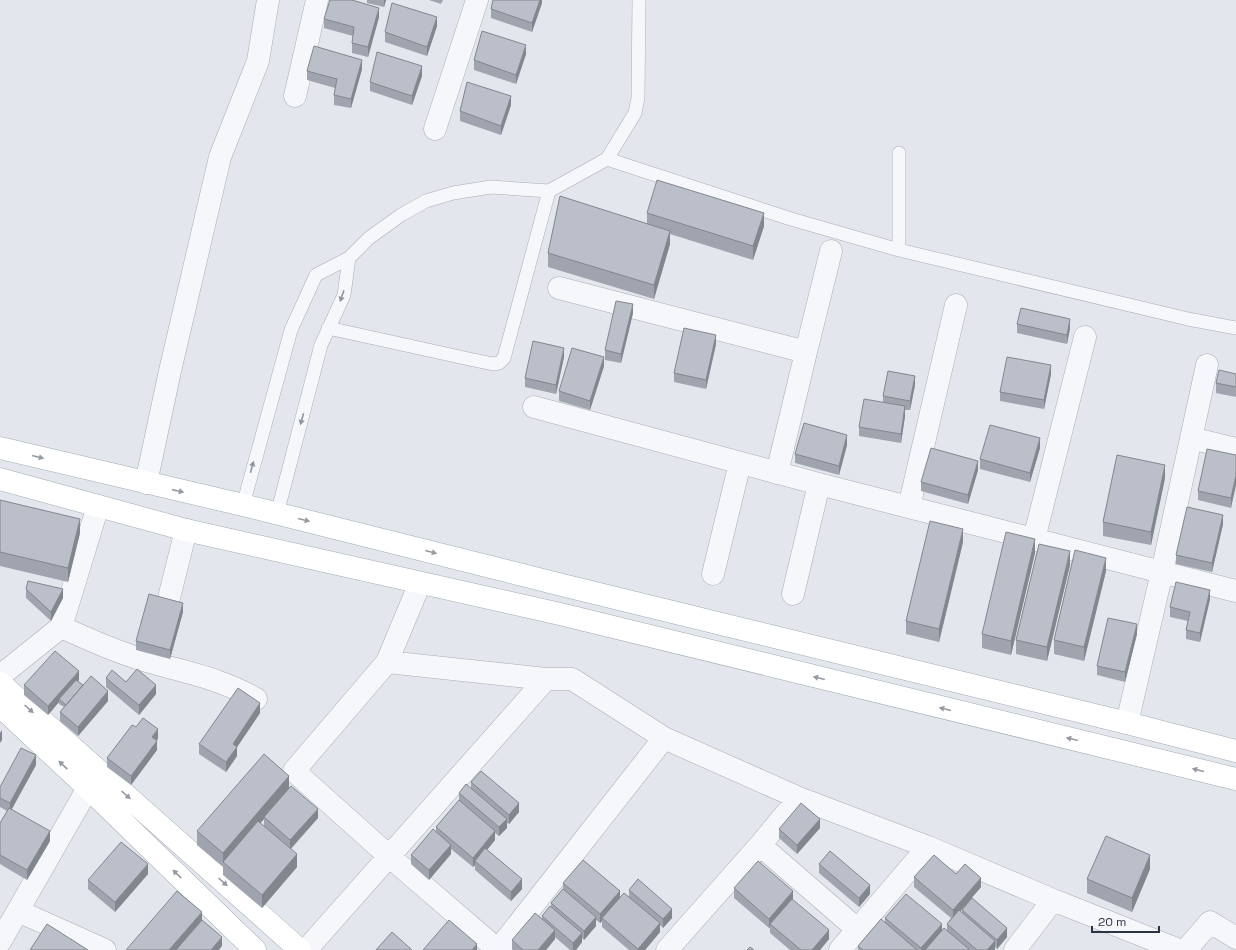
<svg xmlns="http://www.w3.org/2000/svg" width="1236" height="950" font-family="'Space Grotesk',sans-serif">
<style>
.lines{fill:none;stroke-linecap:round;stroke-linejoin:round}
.lane-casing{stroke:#a8adb7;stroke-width:14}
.street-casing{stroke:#a8adb7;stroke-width:23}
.secondary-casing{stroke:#a8adb7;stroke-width:23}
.primary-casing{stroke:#a2abb8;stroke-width:23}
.lane{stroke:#f6f7fa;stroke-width:13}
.street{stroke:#f6f7fa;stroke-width:22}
.secondary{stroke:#fff;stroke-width:22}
.primary{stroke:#fff;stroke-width:22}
.wall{fill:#a0a4ae;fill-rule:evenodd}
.shaded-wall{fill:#82868d}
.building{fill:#babfca;stroke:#82868d}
.oneway{fill:#9096a0}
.oneway2{fill:#949aa2}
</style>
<rect width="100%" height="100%" fill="#e3e6ec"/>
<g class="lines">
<defs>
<path id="lane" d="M899,153V250
M607,159L791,219L899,250L1188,319L1236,328
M328,328L469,359L493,364L499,363L504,358L549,191L607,159L635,113L638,98L639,0
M243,505L291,330L316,275L349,258L369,238L401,215L426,201L453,193L491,187L549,191
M277,514L321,345L344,295L349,258"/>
<path id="street" d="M295,96L317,0
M435,129L477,0
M559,288L806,352L777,473
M806,352L831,251
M534,407L819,484L1236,591
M1191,438L1236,449
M146,483L170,371L220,157L258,61L268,0
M909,507L956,305
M1034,539L1085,337
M713,574L740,463
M420,583L387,662L294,771L390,857L498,950
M793,594L819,484
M169,598L186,530
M61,627C90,640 119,653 150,662C188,673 222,679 256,699
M387,662L546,679H572L664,738L799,798L928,847
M0,676L61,627L98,506
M1127,723L1162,572L1207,365
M760,845L799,798
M18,911L105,950
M0,942L88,788
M306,950L546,679
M498,950L664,738
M667,950L760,845L857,929
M840,950L928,847L1053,900L1179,950
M1015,950L1053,900
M1186,950L1210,922L1236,938"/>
<path id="secondary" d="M0,683L300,950
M0,706L88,788L255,950"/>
<path id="primary" d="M0,448L243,505L566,586L1127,723L1236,751
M0,479L186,530L560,614L1236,779"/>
</defs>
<use href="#lane" class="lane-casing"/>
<use href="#street" class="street-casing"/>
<use href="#secondary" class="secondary-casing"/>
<use href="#primary" class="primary-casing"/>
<use href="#lane" class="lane"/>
<use href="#street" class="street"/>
<use href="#secondary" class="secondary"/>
<use href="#primary" class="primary"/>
</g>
<path class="wall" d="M367,0H386L384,7L367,3Z
M429,0H443L441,4Z
M542,0V3L532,32L491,18V9Z
M379,17L368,57L352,53V43L353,36L324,28V19Z
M437,26L427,56L385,42V32Z
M526,54L516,84L474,70V60Z
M362,69L351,108L334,105V95L335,88L307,80V71Z
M422,76L412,105L370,91V82Z
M511,105L501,135L460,121V111Z
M647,213L764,226L753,260L670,234V244L654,299L548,267V253L647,223Z
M633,313L621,363L605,360V350Z
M1017,324L1070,328L1067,344L1017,333Z
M716,344L706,389L674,382V373Z
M564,357L556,394L525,387V378Z
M604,366L590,410L559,401V391Z
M1051,374L1044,409L1000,401V392Z
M1236,374V397L1216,393V383Z
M915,385L910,410H905V416L901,443L859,436V427L883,402V396Z
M847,445L839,475L795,463V454Z
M1040,448L1030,482L980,469V459Z
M1236,455L1231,508L1198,500V491Z
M978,470L968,504L921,491V482Z
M1165,478L1151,545L1103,536V522Z
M0,500L80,533L68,582L0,566Z
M1223,524L1212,572L1176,564V555Z
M963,542L939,642L906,634V621Z
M1035,553L1011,655L982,648V634Z
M1070,565L1047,661L1016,654V640Z
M1106,571L1084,661L1054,654V640Z
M26,589L63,598L51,621L26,598Z
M1210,599L1200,642L1186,639V630L1188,621L1170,617V607Z
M183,612L170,659L136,650V641Z
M1137,634L1125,682L1097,675V666Z
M106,678L126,682L156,694L139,715L106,687Z
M79,680L78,681L83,685L108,701L78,736L60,721V712L64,707L59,704V702L48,715L24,695V685Z
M260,713L237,747V756L226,772L199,754V744Z
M136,727L158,738L157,741V750L131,785L107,767V758Z
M36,765L12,809L50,841L27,880L0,864V823L7,811L0,807V787Z
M471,782L519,812L509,824L507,823V828L499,836L495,833V840L487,850L522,889L511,901L475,870V865L473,867L451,849V854L429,880L411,864V855L436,832V827L459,801V793L471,788Z
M289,788L318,818L291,849L297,867L262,908L223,875V866V867L197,845V831ZM264,819V826L260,823Z
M820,828L797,854L779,838V829Z
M819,864L870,894L859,907L819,873Z
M1150,869L1132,912L1087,893V879Z
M148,874L115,912L88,889V880Z
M956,874L981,887L960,911L962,913V910L1007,937L997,949L995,947V950H858V946L885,923V918L942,931L947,930V924L951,918L914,887V877Z
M563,883L620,898L629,896V890L672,918L663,928L660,925V932L645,950H629L602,927V921L600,923L596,920V926L584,940L582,938V942L576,950H570L555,937V939L546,950H513L512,949V940L542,919V916L551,907V903L563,889Z
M734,888L793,900L829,939L820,950H790L770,933V927L769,928L734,898Z"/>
<path class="shaded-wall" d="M384,0H386L384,7Z
M540,0H542V3L532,32V23Z
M379,8V17L368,57V47Z
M437,17V26L427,56V47Z
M526,45V54L516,84V75Z
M362,60V69L351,108V99Z
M422,66V76L412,105V96Z
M511,96V105L501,135V126Z
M764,213V226L753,260V246Z
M670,231V244L654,299V285Z
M633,304V313L621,363V354Z
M1070,319V328L1067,344V335Z
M716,335V344L706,389V380Z
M564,348V357L556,394V385Z
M604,357V366L590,410V401Z
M1051,365V374L1044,409V400Z
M915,376V385L910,410V401Z
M905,406V416L901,443V434Z
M847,435V445L839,475V466Z
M1040,438V448L1030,482V473Z
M978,461V470L968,504V495Z
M1165,465V478L1151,545V532Z
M1236,475V485L1231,508V498Z
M1223,515V524L1212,572V563Z
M80,519V533L68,582V568Z
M963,529V542L939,642V629Z
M1035,539V553L1011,655V641Z
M1070,551V565L1047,661V647Z
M1106,558V571L1084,661V647Z
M63,589V598L51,621V612Z
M1210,590V599L1200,642V633Z
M183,603V612L170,659V650Z
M1137,624V634L1125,682V672Z
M79,671V680L61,700L59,699V702L48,715V706Z
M156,685V694L139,715V705Z
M108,691V701L78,736V727Z
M260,703V713L233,753V744Z
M158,729V738L152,747V737Z
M2,730V740L0,743V733Z
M157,741V750L131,785V776Z
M237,747V756L226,772V762Z
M36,755V765L10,812V803Z
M289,776V789L264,817V819L225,864L223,862V867V853Z
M519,803V812L509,824V815Z
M318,809V818L290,849V840Z
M507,819V828L499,836V827Z
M820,819V828L797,854V845Z
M50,831V841L27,880V870Z
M495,831V840L477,862L475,861V865L473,867V858Z
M451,845V854L429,880V870Z
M297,854V867L262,908V895Z
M1150,855V869L1132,912V898Z
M148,864V874L115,912V902Z
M981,878V887L953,920V910Z
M522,879V889L511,901V892Z
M870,885V894L859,907V898Z
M620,891V900L602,918V921L600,923V914Z
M793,891V900L770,924V927L769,928V919Z
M672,909V918L663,928V919Z
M202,912V925L181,950H169Z
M596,917V926L584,940V931Z
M660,923V932L645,950H638V949Z
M942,924V934L927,950H921V948Z
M1007,928V937L997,949V940Z
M555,930V939L546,950H538Z
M829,930V939L820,950H812Z
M582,933V942L576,950H573V943Z
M222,937V946L219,950H211Z
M995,941V950H987Z
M477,944V950H472Z"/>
<path class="building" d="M330,0H352L379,8L368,47L352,43L354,27L324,19Z
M493,0H540L532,23L491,9Z
M392,3L437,17L427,47L385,32Z
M482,31L526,45L516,75L474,60Z
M314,46L362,60L351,99L334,95L337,79L307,71Z
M377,52L422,66L412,96L370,82Z
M467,82L511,96L501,126L460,111Z
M657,180L764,213L753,246L647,213Z
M560,196L670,231L654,285L548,253Z
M616,301L633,304L621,354L605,350Z
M1021,308L1070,319L1067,335L1017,324Z
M684,328L716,335L706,380L674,373Z
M533,341L564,348L556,385L525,378Z
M572,348L604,357L590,401L559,391Z
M1007,357L1051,365L1044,400L1000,392Z
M1219,370L1236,374V387L1216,383Z
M888,371L915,376L910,401L883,396Z
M864,399L905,406L901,434L859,427Z
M804,423L847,435L839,466L795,454Z
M990,425L1040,438L1030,473L980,459Z
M931,448L978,461L968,495L921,482Z
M1207,449L1236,455V475L1231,498L1198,491Z
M1117,455L1165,465L1151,532L1103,522Z
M0,500L80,519L68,568L0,552Z
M1187,507L1223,515L1212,563L1176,555Z
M930,521L963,529L939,629L906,621Z
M1006,532L1035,539L1011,641L982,634Z
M1039,544L1070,551L1047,647L1016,640Z
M1075,550L1106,558L1084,647L1054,640Z
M28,581L63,589L51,612L26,589Z
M1176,582L1210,590L1200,633L1186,630L1190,612L1170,607Z
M149,594L183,603L170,650L136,641Z
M1108,618L1137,624L1125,672L1097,666Z
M55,651L79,671L48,706L24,685Z
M137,669L156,685L139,705L106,678L112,670L126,682Z
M91,676L108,691L78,727L60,712Z
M76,680L83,685L66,705L59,699Z
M238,688L260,703L233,744L237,747L226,762L199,744Z
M143,718L158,729L152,737L157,741L131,776L107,758L132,725L136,727Z
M21,748L36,755L10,803L0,798V787Z
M264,754L289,776L223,853L197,831Z
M481,771L519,803L509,815L471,782Z
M466,784L507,819L499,827L459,793Z
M291,786L318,809L290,840L264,817Z
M459,800L495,831L473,858L436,827Z
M801,803L820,819L797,845L779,829Z
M9,808L50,831L27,870L0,855V823Z
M258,821L297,854L262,895L223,862Z
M433,829L451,845L429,870L411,855Z
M1106,836L1150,855L1132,898L1087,879Z
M121,842L148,864L115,902L88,880Z
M485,848L522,879L511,892L475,861Z
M830,851L870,885L859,898L819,864Z
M934,855L956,874L965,864L981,878L953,910L914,877Z
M583,860L620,891L600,914L563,883Z
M758,861L793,891L769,919L734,888Z
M638,879L672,909L663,919L629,890Z
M563,889L596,917L584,931L551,903Z
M177,891L202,912L169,950H126Z
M624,893L660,923L638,949L602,918Z
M906,894L942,924L921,948L885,918Z
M972,898L1007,928L997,940L962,910Z
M792,899L829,930L812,950H801L770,924Z
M550,906L582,933L573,943L542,916Z
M959,910L995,941L987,950H977L947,924Z
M535,913L555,930L538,950H523L512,940Z
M881,919L917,950H863L858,946Z
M202,920L222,937L211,950H176Z
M449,920L477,944L472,950H423Z
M47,924L88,950H30Z
M944,928L970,950H925Z
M392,932L412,950H376Z
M750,947L754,950H747Z"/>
<defs><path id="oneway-solid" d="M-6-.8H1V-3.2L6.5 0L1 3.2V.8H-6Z"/></defs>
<g class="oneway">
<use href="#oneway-solid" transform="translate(342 296) rotate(109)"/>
<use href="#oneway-solid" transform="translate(302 419) rotate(105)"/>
<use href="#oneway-solid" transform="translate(252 467) rotate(-75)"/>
</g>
<g class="oneway2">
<use href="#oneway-solid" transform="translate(38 457) rotate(14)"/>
<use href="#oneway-solid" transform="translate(178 491) rotate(13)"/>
<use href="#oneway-solid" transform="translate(304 520) rotate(14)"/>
<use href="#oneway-solid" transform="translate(431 552) rotate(14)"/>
<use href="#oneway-solid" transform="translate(819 678) rotate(-166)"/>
<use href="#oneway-solid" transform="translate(29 709) rotate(42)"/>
<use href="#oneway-solid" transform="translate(945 709) rotate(-166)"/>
<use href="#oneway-solid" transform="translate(1072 739) rotate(-166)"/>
<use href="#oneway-solid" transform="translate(63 765) rotate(-137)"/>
<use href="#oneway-solid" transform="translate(1198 770) rotate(-166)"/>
<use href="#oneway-solid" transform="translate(126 795) rotate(42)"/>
<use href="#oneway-solid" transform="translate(177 874) rotate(-136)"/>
<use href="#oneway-solid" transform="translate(223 882) rotate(42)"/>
</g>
<path d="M1092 926v6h67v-6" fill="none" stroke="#2a3445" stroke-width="2"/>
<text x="1098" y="926" font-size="12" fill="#2a3445" stroke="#f3f5f9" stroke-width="3" paint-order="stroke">20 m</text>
</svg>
